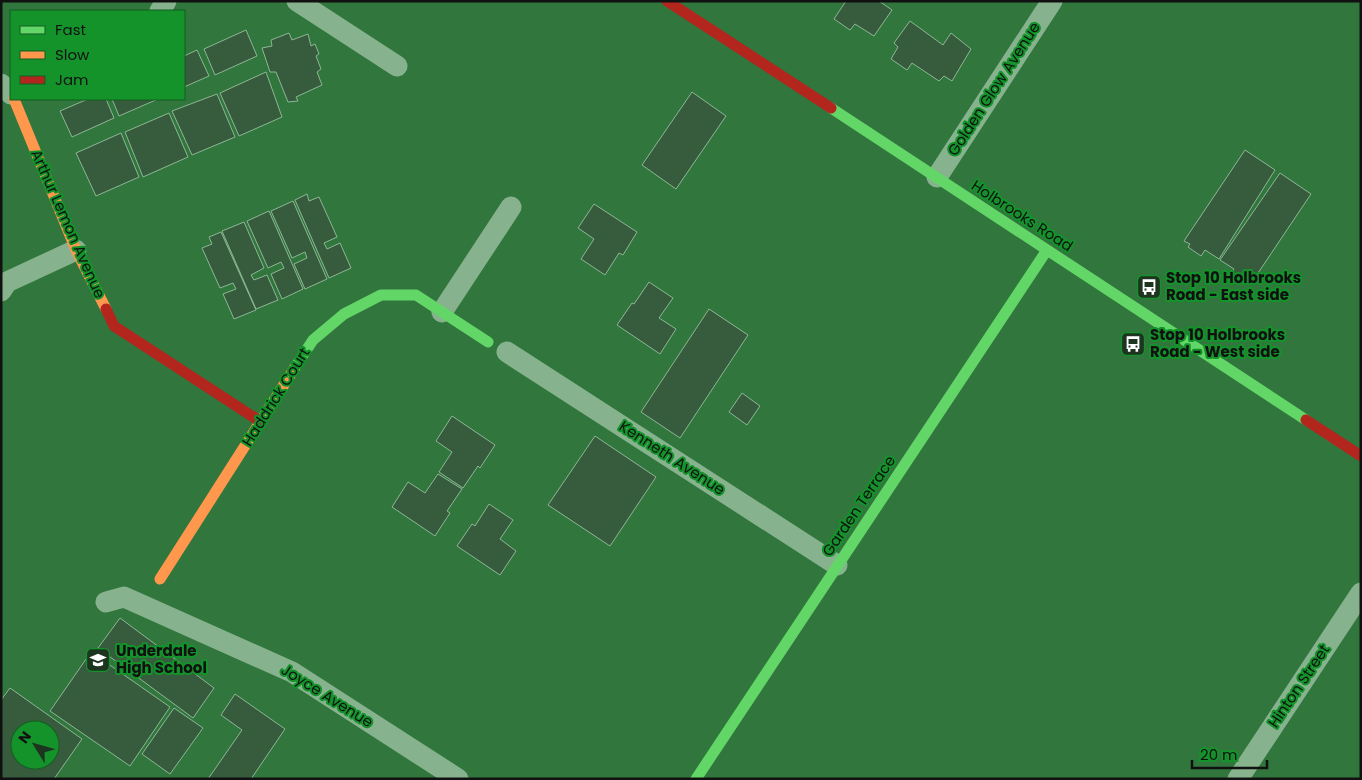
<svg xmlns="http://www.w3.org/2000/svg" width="1362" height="780" font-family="Poppins,sans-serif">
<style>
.building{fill:#365b3d;stroke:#8eb795;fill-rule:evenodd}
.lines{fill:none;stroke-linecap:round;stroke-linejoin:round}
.street{stroke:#87b28e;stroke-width:21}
.fast{stroke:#63d668;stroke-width:11}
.slow{stroke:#ff974d;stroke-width:11}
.jam{stroke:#b3261e;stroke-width:11}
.labels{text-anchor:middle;stroke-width:4;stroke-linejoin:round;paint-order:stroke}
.street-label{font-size:15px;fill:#111;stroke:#14932b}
.poi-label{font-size:15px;font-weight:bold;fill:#111;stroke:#14932b;text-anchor:start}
</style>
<rect width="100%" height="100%" fill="#31763d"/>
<path class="building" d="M846,1H879L892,10L874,36L855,24L850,30L834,19Z
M910,21L943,45L951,33L971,49L952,81L944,76L939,81L912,63L907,70L891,59L898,47L894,43Z
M246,30L257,56L215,75L204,49Z
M289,33L292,40L308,34L311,46L315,44L319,54L316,56L321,69L317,72L322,85L296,97L298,101L288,102L276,72H270L262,48L272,46L271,40Z
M197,50L209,76L184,87V56Z
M266,72L282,117L239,136L220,93Z
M692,92L726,116L676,189L642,165Z
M217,94L235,137L192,155L172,111Z
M88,99H106L114,118L72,137L60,111Z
M112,99H158L119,116Z
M169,113L188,157L143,177L125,132Z
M121,133L139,177L96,196L76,153Z
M1245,150L1275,170L1219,259L1205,250L1201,256L1188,247L1190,244L1184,241Z
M1280,173L1311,194L1250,285L1245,281L1243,284L1230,275L1234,269L1220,260Z
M307,194L309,201L319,197L337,237L324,243L327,249L340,243L351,268L329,278L295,200Z
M293,201L327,279L305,289L294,264L307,258L305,252L292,258L271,211Z
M594,204L637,232L623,255L619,253L605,275L581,259L594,239L578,228Z
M269,211L303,289L282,299L271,274L284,268L281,262L268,268L247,221Z
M244,222L264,268L251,275L254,280L267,275L278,300L256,309L222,231Z
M221,232L256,310L234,319L223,294L236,289L233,283L220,288L202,248L212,244L209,237Z
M649,282L673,298L659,318L676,329L660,354L617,325L632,303L634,304Z
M709,309L748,335L680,438L641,412Z
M742,393L760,406L747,425L729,412Z
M452,416L495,445L480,468L478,466L463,488L439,472L452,452L436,441Z
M595,436L656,477L610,546L548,505Z
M438,474L462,489L447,511L450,513L435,536L392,507L408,482L425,493Z
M489,504L513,520L500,539L516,551L500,575L457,546L472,524L475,526Z
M120,618L214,688L193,718L98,648Z
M91,652L170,707L130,766L50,711Z
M10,688L82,739L54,779H1V700ZM20,730H50V760H20Z
M235,694L285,729L251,779H208L242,730L221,715Z
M174,708L203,728L170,774L142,754Z"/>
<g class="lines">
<path class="street" d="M297,1L397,66
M160,11L166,1
M1,84L11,94
M937,177L1052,1
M1,291L7,282L76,250
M442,312L511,207
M507,352L837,565
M106,602L124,597L292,672L458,779
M1238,779L1361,593"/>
<path class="fast" d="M831,108L1306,420
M294,369L313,340L344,314L381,295H416L488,342
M696,779L1047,250"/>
<path class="slow" d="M14,99L76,250L106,309
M160,579L294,369"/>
<path class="jam" d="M667,1L831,108
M106,309L114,326L261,422
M1306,420L1361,456"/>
</g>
<defs>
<symbol id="bus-square" viewBox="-11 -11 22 22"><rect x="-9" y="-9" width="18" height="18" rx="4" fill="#1c3420" stroke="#14932b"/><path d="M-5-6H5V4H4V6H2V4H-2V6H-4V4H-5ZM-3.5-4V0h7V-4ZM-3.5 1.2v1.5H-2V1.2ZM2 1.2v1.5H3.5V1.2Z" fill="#fff"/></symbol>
<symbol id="school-square" viewBox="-11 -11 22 22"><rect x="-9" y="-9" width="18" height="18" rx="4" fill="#1c3420" stroke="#14932b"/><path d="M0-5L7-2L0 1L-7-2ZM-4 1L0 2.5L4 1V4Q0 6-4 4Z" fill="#fff"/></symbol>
</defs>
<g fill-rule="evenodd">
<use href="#bus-square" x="1135" y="273" width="28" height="28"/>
<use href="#bus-square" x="1119" y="330" width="28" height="28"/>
<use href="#school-square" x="84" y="646" width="28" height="28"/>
</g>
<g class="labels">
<g class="street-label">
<text transform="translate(994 89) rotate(-57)" y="5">Golden Glow Avenue</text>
<text transform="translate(1022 216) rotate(33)" y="5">Holbrooks Road</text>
<text transform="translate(68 224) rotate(66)" y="5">Arthur Lemon Avenue</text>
<text transform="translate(276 397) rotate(-58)" y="5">Haddrick Court</text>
<text transform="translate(672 458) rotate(33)" y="5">Kenneth Avenue</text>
<text transform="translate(859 506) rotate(-56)" y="5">Garden Terrace</text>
<text transform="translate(1299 686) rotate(-56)" y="5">Hinton Street</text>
<text transform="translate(327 696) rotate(32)" y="5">Joyce Avenue</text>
</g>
<g class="poi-label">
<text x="1166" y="283">Stop 10 Holbrooks<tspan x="1166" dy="17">Road - East side</tspan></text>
<text x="1150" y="340">Stop 10 Holbrooks<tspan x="1150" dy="17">Road - West side</tspan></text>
<text x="116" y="656">Underdale<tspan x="116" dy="17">High School</tspan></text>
</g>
</g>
<rect width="1362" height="780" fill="none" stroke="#111111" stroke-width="5"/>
<rect x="10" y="10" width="175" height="90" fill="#14932b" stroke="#135f21"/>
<rect x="20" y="26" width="25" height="8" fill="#63d668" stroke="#135f21"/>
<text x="55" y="35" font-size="15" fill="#111111">Fast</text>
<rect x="20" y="51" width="25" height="8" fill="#ff974d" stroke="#135f21"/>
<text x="55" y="60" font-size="15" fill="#111111">Slow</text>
<rect x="20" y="76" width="25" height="8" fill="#b3261e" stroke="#135f21"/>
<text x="55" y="85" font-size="15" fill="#111111">Jam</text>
<g transform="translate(35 745) rotate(307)"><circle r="24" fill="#14932b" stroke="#135f21"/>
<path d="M0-4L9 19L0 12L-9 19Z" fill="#1c3420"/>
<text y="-8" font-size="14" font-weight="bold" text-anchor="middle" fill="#111111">N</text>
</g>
<path d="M1192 760v8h75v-8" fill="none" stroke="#111111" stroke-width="2.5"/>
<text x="1200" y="760" font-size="15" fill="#111111" stroke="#14932b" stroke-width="4" paint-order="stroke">20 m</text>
</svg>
